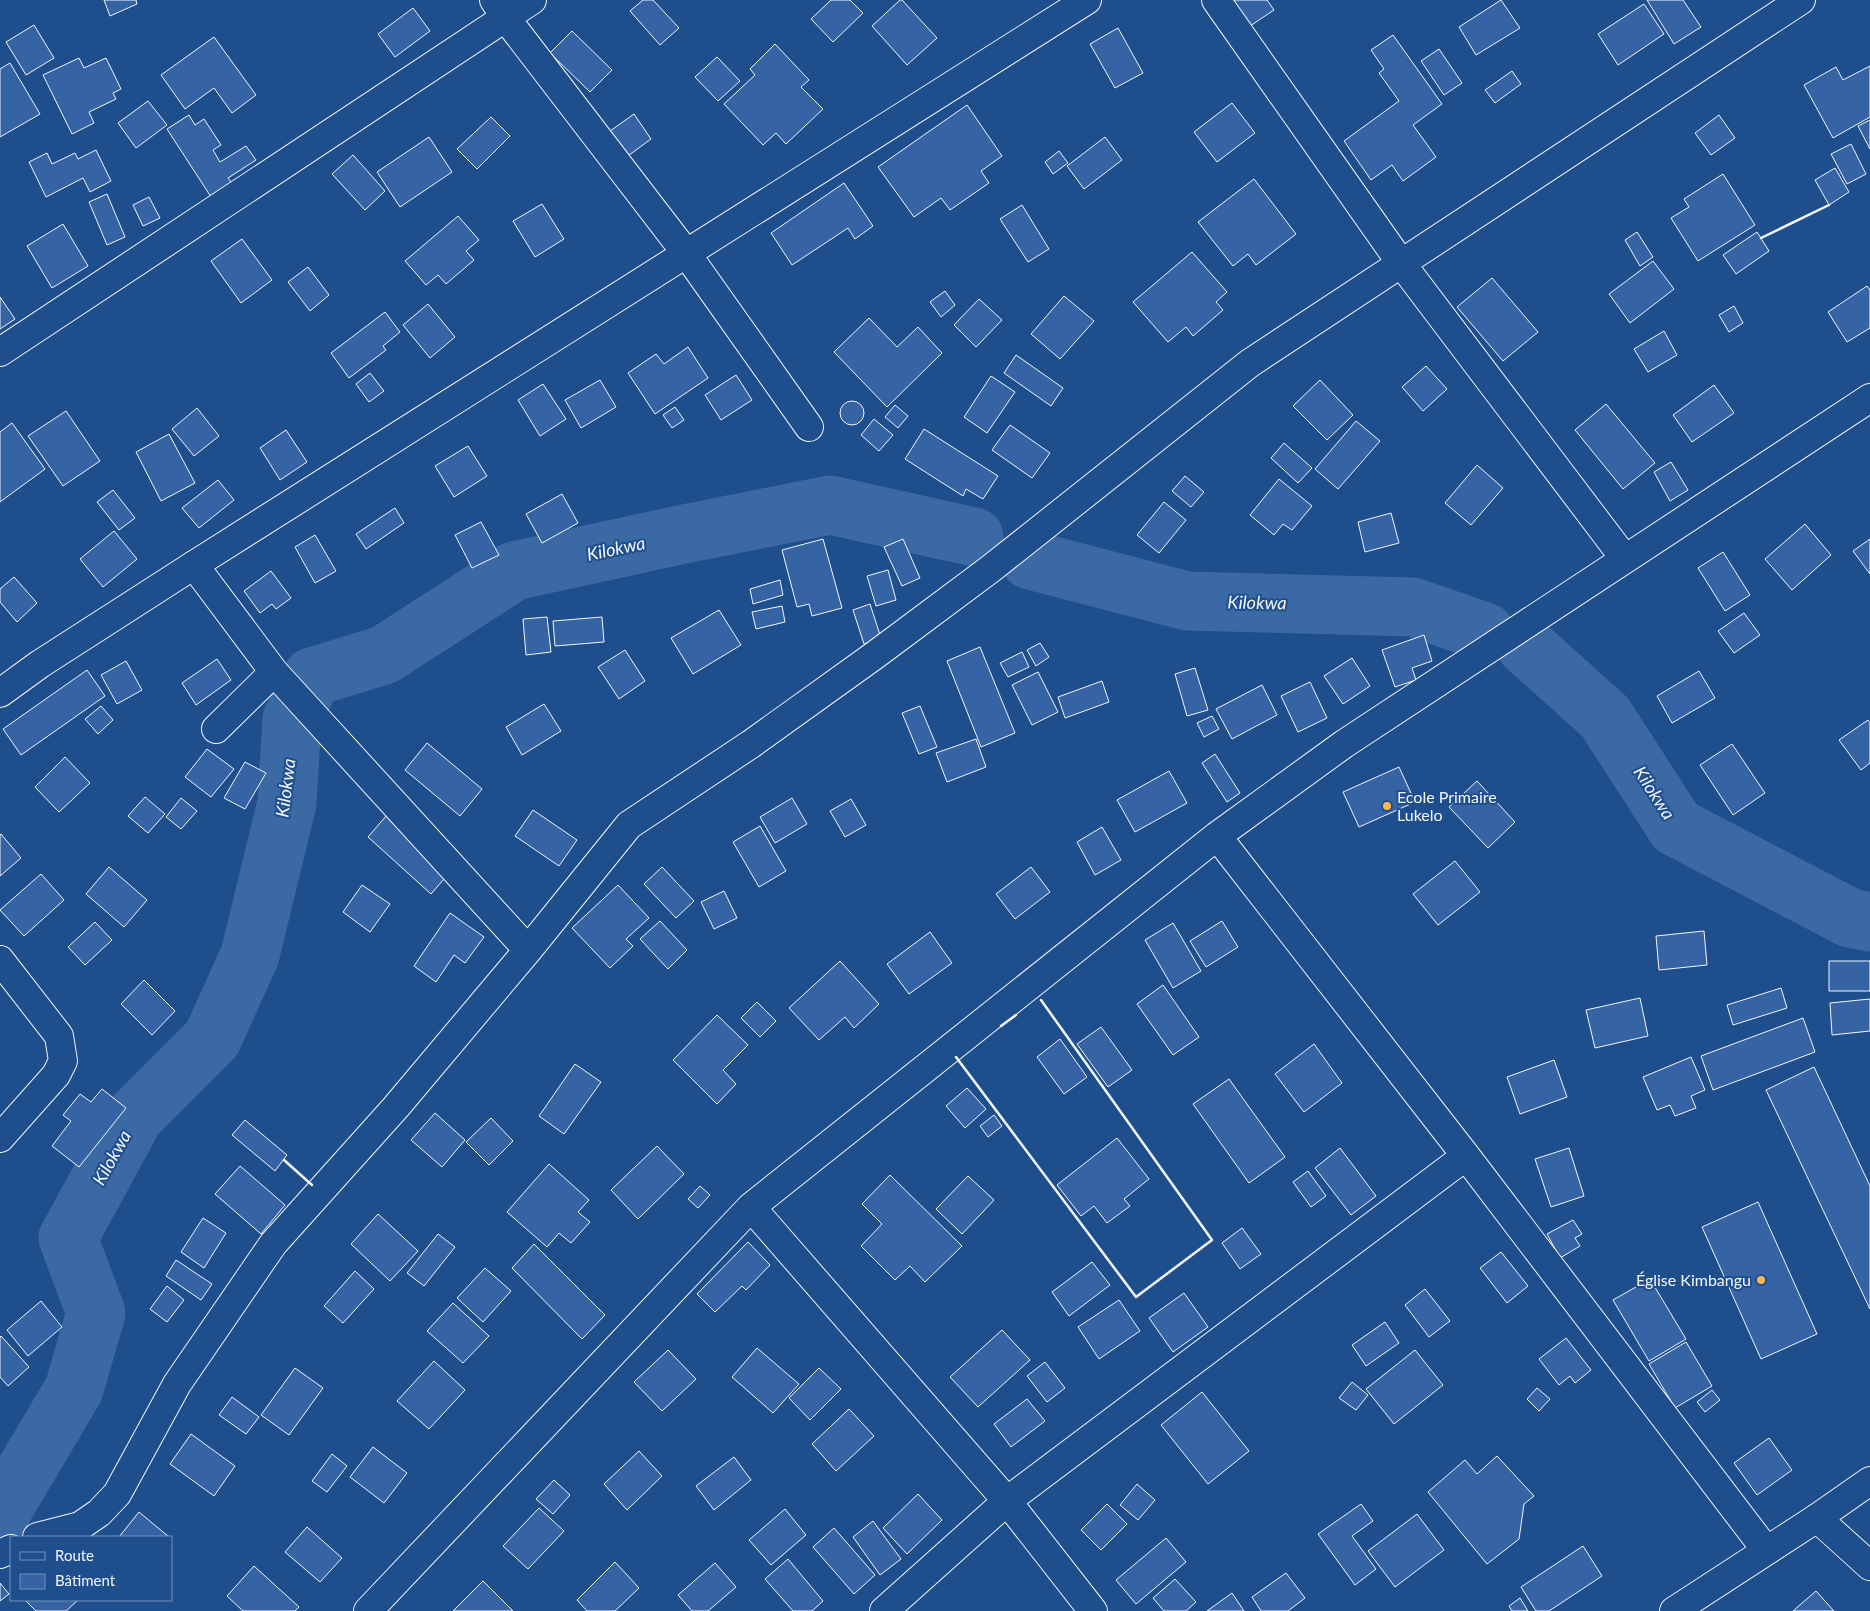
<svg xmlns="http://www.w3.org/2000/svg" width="1870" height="1611" font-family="Lato,sans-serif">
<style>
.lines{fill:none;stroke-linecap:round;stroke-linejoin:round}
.river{stroke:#3b69a3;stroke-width:59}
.building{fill:#3563a3;stroke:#f2f6ff}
.street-casing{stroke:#f2f6ff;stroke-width:30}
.secondary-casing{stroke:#f2f6ff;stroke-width:30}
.primary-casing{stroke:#f2f6ff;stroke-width:30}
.street{stroke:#1f4e8c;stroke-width:28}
.secondary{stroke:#1f4e8c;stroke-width:28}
.primary{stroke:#1f4e8c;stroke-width:28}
.wall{stroke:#f2f6ff;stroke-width:2.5}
.poi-dot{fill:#ffb74d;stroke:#1f4e8c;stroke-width:2}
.labels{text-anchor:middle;stroke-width:4;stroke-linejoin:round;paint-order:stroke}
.poi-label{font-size:16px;fill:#f2f6ff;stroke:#1f4e8c;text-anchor:start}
.water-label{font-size:18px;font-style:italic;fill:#f2f6ff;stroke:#1f4e8c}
</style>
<rect width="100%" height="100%" fill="#1f4e8c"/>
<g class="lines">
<path class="river" d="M1030,560L1187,601L1413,607L1485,632
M1526,646L1605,717L1676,827L1850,918L1870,922
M0,1514L74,1389L96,1313L68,1238L134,1117L212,1039L250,955L287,803L292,719L312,677L384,655L514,571L689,533L830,505L974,537"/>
</g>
<path class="building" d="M104,0H136L137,4L110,16Z
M643,0H653L679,28L660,45L630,11Z
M831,0H850L863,13L833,42L811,19Z
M900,0H902L937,38L907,65L872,26Z
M1233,0H1267L1274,10L1250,26Z
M1501,0L1520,28L1476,55L1459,27Z
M1647,0H1683L1701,27L1674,44Z
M1644,4L1664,34L1618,65L1598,34Z
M413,8L430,31L395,57L378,34Z
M34,25L54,58L26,75L6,42Z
M1118,28L1143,73L1115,88L1090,44Z
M572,31L612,70L590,92L550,53Z
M1393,35L1442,104L1413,125L1436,157L1403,181L1392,165L1371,180L1344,141L1399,101L1379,73L1384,69L1371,50Z
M214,37L256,95L232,113L214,88L185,109L161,75Z
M775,44L809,80L801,87L823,109L786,144L776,133L763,145L724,104L755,75L750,69Z
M1439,49L1462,83L1444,95L1421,61Z
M717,57L740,81L718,101L695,77Z
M79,58L84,68L106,58L121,89L113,93L116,99L89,112L94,123L72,134L43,75Z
M10,63L40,114L0,137V69Z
M1870,66V117L1833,138L1804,85L1836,67L1843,80Z
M1512,71L1521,84L1495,103L1485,90Z
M148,101L167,125L136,148L118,123Z
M1232,103L1255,133L1217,162L1194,132Z
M967,105L1002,156L981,171L989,183L950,210L941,198L914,217L878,167Z
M634,114L651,139L621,161L603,136Z
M189,115L195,125L204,119L221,145L213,150L220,162L246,146L256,160L228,178L234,186L213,200L167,129Z
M1719,115L1735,138L1711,155L1695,133Z
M491,117L510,136L477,169L457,149Z
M1870,120V149L1858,126Z
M429,137L452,172L400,207L377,172Z
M1105,137L1122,160L1084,189L1067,166Z
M1851,144L1866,174L1847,184L1831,154Z
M96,150L111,181L90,192L83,178L46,197L29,162L47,153L52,164L75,153L78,159Z
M1059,151L1068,163L1053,174L1045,162Z
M353,155L385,191L365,210L332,174Z
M1835,168L1849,192L1829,205L1815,180Z
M1723,174L1755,225L1698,261L1671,218L1689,207L1684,199Z
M1254,179L1296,234L1256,265L1248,254L1233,266L1198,222Z
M844,183L873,226L855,239L848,228L792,265L771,233Z
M107,194L125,237L107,245L89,202Z
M149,197L160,218L143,226L133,205Z
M542,204L564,239L535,257L513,221Z
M1022,205L1049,249L1028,262L1000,219Z
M458,216L479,240L466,251L474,260L446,284L438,275L426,285L405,261Z
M63,224L88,266L52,288L27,246Z
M1637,232L1653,257L1640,266L1625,240Z
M1757,232L1769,251L1736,274L1723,255Z
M242,239L272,280L241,303L211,261Z
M1192,252L1227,292L1216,302L1223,310L1193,336L1186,327L1168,342L1133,302Z
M1653,261L1674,289L1630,323L1609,294Z
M308,267L329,295L310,311L288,282Z
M1492,278L1538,332L1503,361L1457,307Z
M1867,286L1870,290V328L1847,342L1828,312Z
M945,291L955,305L941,317L930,302Z
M1064,296L1094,321L1060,359L1031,334Z
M0,297L15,319L0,329Z
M979,299L1002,320L976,347L954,325Z
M428,304L455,337L430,358L403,325Z
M1734,306L1743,323L1729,332L1719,315Z
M385,312L400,332L383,346L386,350L349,378L331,353Z
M869,318L897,347L918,327L942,353L887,407L834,352Z
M1664,331L1677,355L1648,372L1634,349Z
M688,347L708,378L655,414L628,373L656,354L664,364Z
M1016,355L1063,388L1051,406L1004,373Z
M1426,366L1447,389L1423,411L1402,387Z
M370,373L384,391L369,402L356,384Z
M736,375L752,400L721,420L705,395Z
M991,376L1015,392L987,433L964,417Z
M600,380L616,407L581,428L565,400Z
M1320,380L1353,415L1327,440L1293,406Z
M543,384L566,419L540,436L518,400Z
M1714,385L1734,413L1692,442L1673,415Z
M840 413a12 12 0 1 1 24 0a12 12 0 1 1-24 0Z
M1606,404L1655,463L1623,489L1575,430Z
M895,405L908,416L898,428L885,417Z
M675,407L684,420L672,428L663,415Z
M197,408L219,436L194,456L172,429Z
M66,411L100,461L63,486L28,436Z
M874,419L893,435L879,451L861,435Z
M1356,421L1380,441L1338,489L1315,469Z
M12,423L45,469L0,502V432Z
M1010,425L1050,453L1032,478L992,450Z
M924,429L998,476L983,499L966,489L963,496L905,459Z
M286,430L307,462L280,480L260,448Z
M169,434L195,483L161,501L136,452Z
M1284,443L1312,468L1298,483L1271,458Z
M468,446L487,476L454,497L435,466Z
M1671,462L1688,490L1670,501L1654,472Z
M1477,465L1503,488L1471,525L1445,503Z
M1185,476L1204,492L1191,507L1172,491Z
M1279,479L1312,506L1292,530L1283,524L1274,535L1250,515Z
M218,480L234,500L199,528L182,508Z
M113,490L135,518L119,530L97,502Z
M562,494L578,523L542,543L526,514Z
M1164,502L1186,520L1159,553L1137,535Z
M395,508L404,523L366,549L356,534Z
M1391,513L1399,543L1365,552L1358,522Z
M481,522L499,555L472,568L455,535Z
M1805,524L1831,555L1792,590L1765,559Z
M114,531L137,559L103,587L80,559Z
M315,535L336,571L315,583L295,547Z
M823,539L842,608L812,616L809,604L797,607L782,550Z
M903,539L920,578L902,586L884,547Z
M1870,539V574L1853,551Z
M1723,552L1750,595L1725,611L1698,568Z
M888,570L896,600L876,606L867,576Z
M271,571L291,598L276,609L272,604L260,613L244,591Z
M14,577L37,603L17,622L0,602V589Z
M780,580L783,595L753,604L750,589Z
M870,604L881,638L864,644L853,610Z
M782,606L785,622L756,629L752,612Z
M719,610L741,645L693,674L671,638Z
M1744,613L1760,635L1734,653L1718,631Z
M547,617L551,652L526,655L523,619Z
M602,617L604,642L555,646L553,621Z
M1424,635L1432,661L1412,668L1416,680L1395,687L1382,650Z
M1040,643L1049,657L1036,666L1027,650Z
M980,647L1015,733L981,747L947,661Z
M625,650L645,681L619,699L598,667Z
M1022,652L1029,667L1008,677L1000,663Z
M1352,658L1370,686L1343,704L1324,676Z
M217,659L231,680L196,705L182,683Z
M126,661L142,690L117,704L101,675Z
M1195,668L1208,710L1187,716L1175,674Z
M87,670L105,696L21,755L3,729Z
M1699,671L1715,698L1672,723L1657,696Z
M1038,672L1058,712L1032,725L1012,685Z
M1102,681L1109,702L1065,718L1058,697Z
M1310,682L1327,718L1298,732L1281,696Z
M1262,685L1277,715L1232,739L1216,709Z
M544,704L561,731L522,755L506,727Z
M101,706L113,720L98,734L85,719Z
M920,706L937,747L919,754L902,713Z
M1212,716L1219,729L1204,737L1197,723Z
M1868,720L1870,723V763L1861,770L1839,740Z
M976,739L986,767L947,782L936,753Z
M427,743L482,789L460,816L405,770Z
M1732,744L1765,793L1733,815L1700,765Z
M207,749L234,769L211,797L185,777Z
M1215,754L1240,793L1227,802L1202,763Z
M65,757L90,783L59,812L35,787Z
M245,762L266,773L245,809L224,798Z
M1399,767L1415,802L1359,827L1343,792Z
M1169,771L1187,803L1135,832L1117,800Z
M1477,781L1515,822L1488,848L1449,807Z
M145,797L165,814L148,833L128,816Z
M181,798L197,811L181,829L166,817Z
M792,798L807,824L775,843L760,817Z
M851,799L866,825L845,837L830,811Z
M533,810L577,840L559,866L515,836Z
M387,815L450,872L431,894L368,837Z
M760,826L786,871L759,887L733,842Z
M1102,827L1121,860L1095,875L1077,842Z
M1,834L21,858L0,876V835Z
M1455,861L1480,892L1438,925L1413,894Z
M109,867L147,900L124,927L86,894Z
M662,867L694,901L676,918L644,884Z
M1031,867L1050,892L1015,919L996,894Z
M41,874L64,900L24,936L0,910Z
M362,885L390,904L370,932L343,912Z
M618,885L649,918L626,939L633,946L610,968L572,928Z
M724,891L737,918L714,929L701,902Z
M450,913L484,937L465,963L454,955L436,982L414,966Z
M660,921L687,950L668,969L640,939Z
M1222,921L1238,947L1206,967L1190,941Z
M95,922L112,940L85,965L68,947Z
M1173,923L1201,971L1173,988L1145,940Z
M1704,931L1707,965L1659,970L1656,936Z
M930,932L952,963L909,994L887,964Z
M840,961L879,1004L854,1028L845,1017L819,1040L789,1008Z
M1829,961H1870V991H1829Z
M144,980L175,1011L152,1035L121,1004Z
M1163,985L1199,1037L1173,1055L1137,1004Z
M1781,988L1787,1008L1733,1025L1727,1005Z
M1640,998L1648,1036L1595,1048L1586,1010Z
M1870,999V1031L1832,1035L1830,1003Z
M757,1002L776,1021L760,1037L741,1018Z
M717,1015L748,1045L723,1070L736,1084L717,1104L673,1060Z
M1803,1018L1815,1052L1713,1090L1701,1056Z
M1101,1027L1132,1070L1108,1087L1077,1044Z
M1060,1039L1087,1077L1064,1094L1037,1057Z
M1314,1044L1342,1083L1304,1112L1275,1074Z
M1691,1057L1705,1090L1691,1096L1696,1108L1675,1116L1670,1105L1657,1110L1643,1077Z
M1554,1060L1567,1097L1520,1114L1507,1077Z
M575,1064L601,1082L564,1134L539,1116Z
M1814,1067L1870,1186V1309L1766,1090Z
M1229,1079L1285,1157L1249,1183L1193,1104Z
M967,1088L986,1109L965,1128L946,1106Z
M102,1089L126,1108L79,1167L52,1146L71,1121L63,1115L80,1094L91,1102Z
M435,1113L465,1140L442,1167L411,1140Z
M994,1115L1002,1126L988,1137L980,1126Z
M491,1118L513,1141L489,1165L466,1142Z
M245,1120L287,1155L275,1171L232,1135Z
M1117,1138L1149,1179L1124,1199L1130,1206L1107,1223L1094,1206L1081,1216L1057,1185Z
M657,1146L684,1174L638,1219L611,1190Z
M1340,1148L1376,1196L1351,1215L1315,1168Z
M1569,1148L1584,1196L1551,1207L1535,1159Z
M549,1164L589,1200L578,1212L590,1222L571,1243L559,1233L547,1247L507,1212Z
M240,1166L285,1205L261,1234L215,1194Z
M1308,1171L1326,1196L1311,1207L1293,1182Z
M890,1175L962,1246L925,1282L910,1266L895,1280L861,1246L882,1224L862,1204Z
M968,1176L994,1200L962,1234L936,1209Z
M700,1186L710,1195L698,1208L688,1199Z
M1758,1202L1817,1334L1761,1359L1702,1227Z
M378,1214L418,1251L390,1281L351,1244Z
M203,1218L226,1233L204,1268L181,1252Z
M1573,1220L1582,1234L1575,1238L1580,1246L1560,1258L1547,1234Z
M1242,1228L1261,1254L1240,1269L1222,1243Z
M438,1234L455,1247L424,1286L407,1273Z
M748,1242L770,1265L746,1290L742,1286L715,1312L697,1294Z
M534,1244L605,1315L582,1339L512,1268Z
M1501,1252L1528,1286L1507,1303L1480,1268Z
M176,1260L212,1284L201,1300L166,1276Z
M1092,1262L1110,1285L1069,1316L1052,1292Z
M485,1268L511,1291L483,1322L457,1298Z
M355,1271L374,1289L343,1323L324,1306Z
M1650,1279L1686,1339L1649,1361L1613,1300Z
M167,1286L184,1300L167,1322L150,1309Z
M1425,1289L1450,1321L1429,1337L1405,1305Z
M1184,1293L1208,1327L1173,1352L1149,1318Z
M1119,1300L1140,1331L1099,1359L1078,1327Z
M41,1301L62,1327L28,1356L7,1330Z
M453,1303L489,1336L463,1363L427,1331Z
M1385,1322L1399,1343L1366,1366L1352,1345Z
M1002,1330L1030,1360L978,1407L950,1377Z
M1,1336L29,1367L8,1386L0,1377V1337Z
M1566,1338L1591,1370L1575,1383L1570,1376L1559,1385L1539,1359Z
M1686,1342L1712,1386L1675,1408L1649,1364Z
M757,1348L799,1384L773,1413L732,1377Z
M668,1350L696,1379L662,1411L634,1382Z
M1415,1350L1443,1385L1394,1424L1366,1389Z
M434,1361L465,1390L429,1429L397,1401Z
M1045,1362L1065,1388L1047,1402L1027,1376Z
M295,1368L323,1388L289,1435L261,1415Z
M819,1368L841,1389L810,1420L789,1398Z
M1352,1382L1368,1395L1356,1410L1339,1398Z
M1537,1388L1550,1399L1539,1411L1527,1399Z
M1712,1390L1720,1400L1705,1412L1697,1402Z
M1202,1392L1249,1451L1208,1484L1161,1425Z
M232,1397L259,1417L246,1434L219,1415Z
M1027,1399L1045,1421L1011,1447L994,1424Z
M849,1409L874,1436L836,1471L812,1444Z
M191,1434L235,1466L214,1496L170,1464Z
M1769,1438L1792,1470L1757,1495L1734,1463Z
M373,1447L407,1473L384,1503L350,1477Z
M639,1451L662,1476L627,1510L604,1484Z
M332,1454L347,1466L327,1492L312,1481Z
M1497,1456L1534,1496L1524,1504L1519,1539L1487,1564L1428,1492L1465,1460L1477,1474Z
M734,1457L751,1480L714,1510L696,1486Z
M554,1480L570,1495L553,1514L536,1499Z
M1137,1484L1155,1500L1138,1520L1120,1505Z
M918,1494L942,1520L907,1554L883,1528Z
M1107,1504L1127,1524L1101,1550L1081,1530Z
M1361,1504L1373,1521L1352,1536L1376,1569L1355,1585L1318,1534Z
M539,1508L564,1531L528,1569L503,1546Z
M785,1509L806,1535L771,1565L749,1540Z
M139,1512L169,1537H119Z
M1417,1514L1444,1550L1395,1587L1368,1551Z
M873,1521L901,1559L880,1575L853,1537Z
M307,1527L342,1558L320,1582L285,1552Z
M834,1528L875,1575L854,1594L813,1547Z
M1166,1538L1186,1562L1136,1604L1116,1580Z
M1583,1546L1602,1576L1549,1611H1536L1521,1587Z
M788,1559L823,1601L812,1611H793L765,1579Z
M615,1562L639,1588L615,1611H587L577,1600Z
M715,1563L736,1587L708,1611H692L678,1595Z
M254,1566L299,1607L295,1611H243L227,1596Z
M1286,1573L1305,1598L1288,1611H1261L1252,1597Z
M1175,1579L1196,1602L1186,1611H1164L1153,1598Z
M483,1581L513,1611H453Z
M0,1583L9,1594L0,1601Z
M1816,1591L1834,1611H1793Z
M1232,1593L1244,1611H1207Z
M1520,1598L1528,1611H1512L1509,1606Z
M25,1600H78L66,1611H36Z"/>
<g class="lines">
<defs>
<path id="street" d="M494,0L505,17L686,253L809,427
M1216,0L1401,263L1625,559
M0,352L532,0
M194,565L274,672L216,729
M274,672L528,950
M1217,836L1466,1156L1766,1550
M0,960L59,1036L63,1061L56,1075L0,1138
M751,1207L1007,1501L1093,1611
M1817,1518L1870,1566
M37,1537L80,1526L99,1513L117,1494L177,1384L273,1244L396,1107L528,950L629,825L751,744L875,655L989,570L1250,363L1801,0
M0,1554L11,1549
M368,1611L751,1207L1217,836L1344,744L1870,398
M884,1611L1007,1501L1466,1156"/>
<path id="secondary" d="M0,693L40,664L194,565L1087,0"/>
<path id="primary" d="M1674,1611L1817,1518L1870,1481"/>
</defs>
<use href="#street" class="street-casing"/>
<use href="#secondary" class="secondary-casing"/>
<use href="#primary" class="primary-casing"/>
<use href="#street" class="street"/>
<use href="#secondary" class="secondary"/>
<use href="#primary" class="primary"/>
<path class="wall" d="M1761,238L1829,205
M1001,1026L1016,1015
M956,1057L1136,1297L1212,1240L1041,1000
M284,1160L312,1185"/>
</g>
<g class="poi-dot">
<circle cx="1387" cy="806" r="5"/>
<circle cx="1761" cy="1280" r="5"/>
</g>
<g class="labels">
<g class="poi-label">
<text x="1397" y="803">Ecole Primaire<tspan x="1397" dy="18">Lukelo</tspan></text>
<text x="1751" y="1286" text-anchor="end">Église Kimbangu</text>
</g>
<g class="water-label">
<text transform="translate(616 549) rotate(-12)" y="6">Kilokwa</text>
<text transform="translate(1257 603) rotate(1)" y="6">Kilokwa</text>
<text transform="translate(286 788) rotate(-83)" y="6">Kilokwa</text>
<text transform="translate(1654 793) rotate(57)" y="6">Kilokwa</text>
<text transform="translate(112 1158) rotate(-61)" y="6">Kilokwa</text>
</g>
</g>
<rect x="10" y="1536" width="162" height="65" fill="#1f4e8c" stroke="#7391ba"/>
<rect x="20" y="1552" width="25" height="8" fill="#1f4e8c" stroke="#7391ba"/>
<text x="55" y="1561" font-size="15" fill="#f2f6ff">Route</text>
<rect x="20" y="1574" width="25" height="15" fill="#3563a3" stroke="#7391ba"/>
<text x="55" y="1586" font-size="15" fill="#f2f6ff">Bâtiment</text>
</svg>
